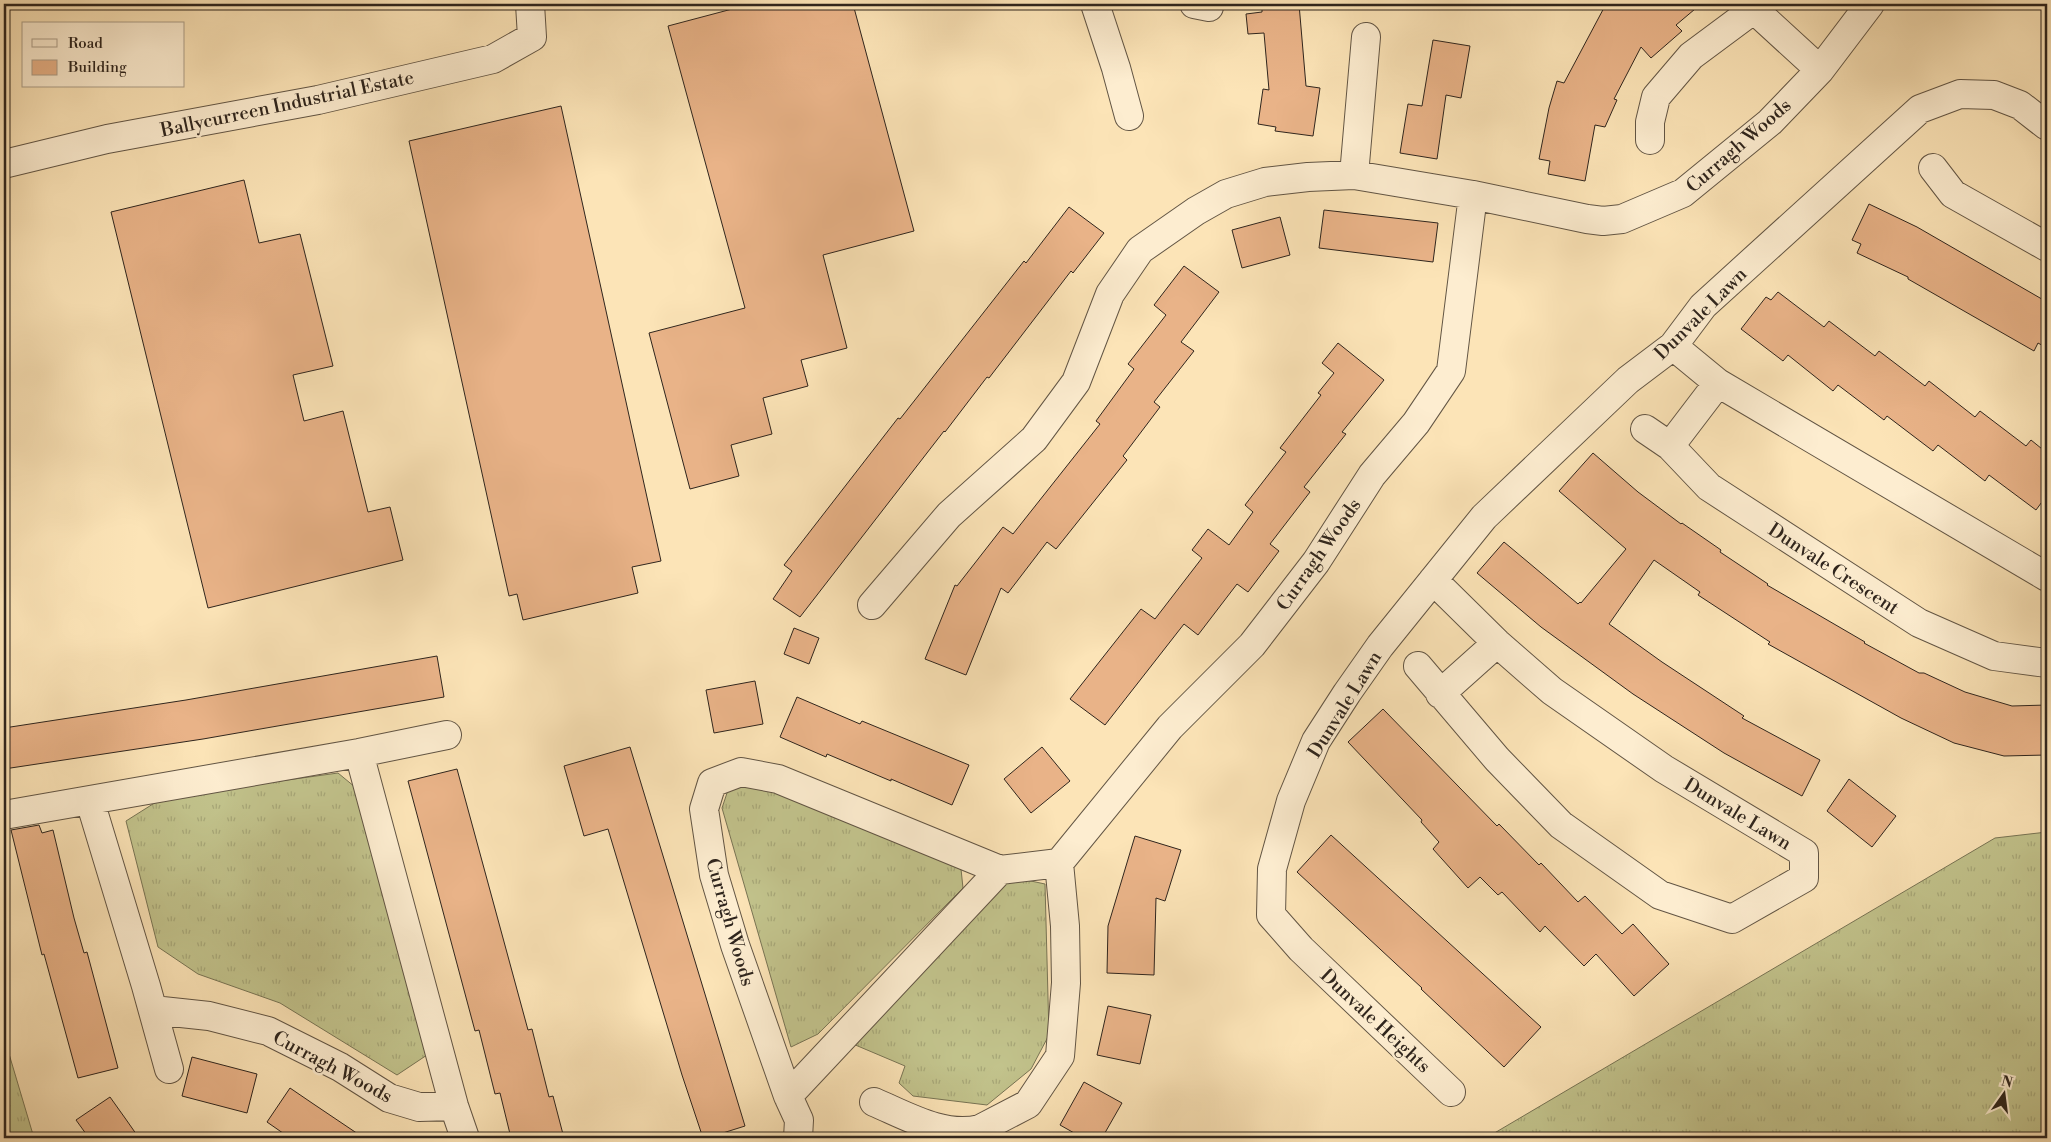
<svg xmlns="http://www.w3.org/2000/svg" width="2051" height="1142" font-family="'Libre Bodoni',serif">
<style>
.grass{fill:url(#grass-tufts);stroke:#787454}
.building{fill:#e9b388;stroke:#2f251d}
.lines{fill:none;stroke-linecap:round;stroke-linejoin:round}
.street-casing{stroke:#625544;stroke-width:30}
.street{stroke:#fdedd0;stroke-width:28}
.labels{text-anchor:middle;stroke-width:5;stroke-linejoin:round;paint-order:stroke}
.street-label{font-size:19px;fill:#2f251d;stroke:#fdedd0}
</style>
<defs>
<pattern id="grass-tufts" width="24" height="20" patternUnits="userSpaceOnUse" patternTransform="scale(1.25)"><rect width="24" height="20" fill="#c2c38c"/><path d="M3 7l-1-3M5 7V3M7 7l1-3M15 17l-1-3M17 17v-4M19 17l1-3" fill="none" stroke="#a7a778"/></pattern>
</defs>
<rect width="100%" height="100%" fill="#fce4b7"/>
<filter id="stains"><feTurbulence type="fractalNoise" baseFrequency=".004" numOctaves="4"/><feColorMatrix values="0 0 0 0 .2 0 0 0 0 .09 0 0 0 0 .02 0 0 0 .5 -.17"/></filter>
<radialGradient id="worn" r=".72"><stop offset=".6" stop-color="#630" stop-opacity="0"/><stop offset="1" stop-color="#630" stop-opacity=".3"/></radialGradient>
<path class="grass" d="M338,773L361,792L427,1055L397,1075L280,1003L198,974L158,947L126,821L164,797Z
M751,781L961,869L963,888L818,1034L791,1047L722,808L728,790Z
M2047,832V1138H1486L1995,838Z
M1012,877L1045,884L1049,1035L1031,1069L987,1105L913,1096L899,1083L905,1066L853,1044Z
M4,1037L34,1138H4Z"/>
<path class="building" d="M751,4H853L914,231L823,255L847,348L801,360L808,386L763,398L772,434L731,445L739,476L690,489L649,333L745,308L668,26Z
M1299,4L1306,86L1320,88L1313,136L1275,131L1276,127L1258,124L1263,89L1269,90L1264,33L1248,34L1246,14L1262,12V7Z
M1606,4H1701L1676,25L1682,31L1651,58L1641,47L1614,99L1617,100L1605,127L1595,125L1585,181L1548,174L1550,161L1539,159L1549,108L1557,81L1564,83Z
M1433,40L1470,46L1461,98L1446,95L1437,159L1400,153L1408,104L1422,106Z
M561,106L661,561L632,567L638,593L523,620L517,594L509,596L409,141Z
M244,180L259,243L300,234L333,366L293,375L304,421L343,411L368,512L390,507L403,560L208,608L111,212Z
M1869,204L1917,227L2047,302V348L2038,343L2034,351L1908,279V277L1857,253L1861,244L1852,240Z
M1069,207L1104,233L1073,273L1071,271L989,378L987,377L945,432L944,431L800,617L773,599L792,571L784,565L898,418L900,419L1024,261L1026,263Z
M1324,210L1438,223L1433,262L1319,248Z
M1280,217L1290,255L1242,268L1232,230Z
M1184,266L1219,292L1181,342L1194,351L1154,402L1160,407L1123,456L1127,460L1056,549L1047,542L1008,593L1001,588L966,675L925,659L955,585L957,586L1003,527L1013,534L1100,424L1096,421L1134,369L1128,364L1166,315L1154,305Z
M1778,292L1824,327L1829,321L1875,356L1879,351L1925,386L1929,381L1975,417L1980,411L2026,446L2031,440L2047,453V495L2036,510L1989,475L1985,481L1938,445L1933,451L1887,416L1884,420L1838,385L1833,391L1788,355L1783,361L1741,329L1766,297L1771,300Z
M1338,343L1384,380L1342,432L1346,434L1304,487L1310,492L1270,544L1279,551L1248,592L1237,584L1198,635L1184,624L1105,725L1070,699L1141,609L1155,619L1202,558L1192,550L1208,529L1229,545L1253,512L1245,505L1286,452L1280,448L1321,395L1318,393L1334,373L1322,363Z
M1593,453L1638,492L1681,524L1682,523L1721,550L1720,552L1768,584L1767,585L1865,642L1864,643L1919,673H1924L1965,692L2012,706L2047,705V755L2004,756L1954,743L1901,718L1768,644L1770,642L1698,595L1700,592L1654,560L1609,624L1662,662L1744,716L1742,718L1820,760L1802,796L1724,753L1633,694L1541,627L1477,573L1504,542L1578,604L1580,602L1581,603L1626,549L1559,491Z
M794,628L819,638L809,664L784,654Z
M437,656L444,697L203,739L4,769V728L186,700Z
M755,681L763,724L714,733L706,690Z
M797,697L860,724L862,721L969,765L952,805L891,779V781L827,754L826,757L780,737Z
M1383,709L1497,826L1499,824L1539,865L1541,863L1578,902L1585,896L1622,934L1633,924L1669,964L1634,996L1596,954L1584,966L1545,926L1540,932L1502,892L1498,895L1480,877L1468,888L1433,849L1439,842L1421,822L1422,820L1348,742Z
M630,747L745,1126L707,1138H703L682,1075L608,829L584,836L564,766Z
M1042,747L1070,781L1031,813L1004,779Z
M457,769L528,1030L532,1029L549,1097L553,1096L564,1138H511L500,1093L495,1094L479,1030L475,1031L408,781Z
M1849,779L1896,816L1872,847L1827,811Z
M39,825L42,833L53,830L74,918L84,953L87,952L118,1068L78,1078L44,954L42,955L11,830Z
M1331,835L1541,1027L1504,1067L1421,989L1422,988L1297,872Z
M1135,836L1181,850L1165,901L1156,898L1154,975L1107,973L1108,926Z
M1108,1006L1151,1015L1140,1064L1097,1055Z
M192,1057L257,1074L247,1113L182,1096Z
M1084,1082L1122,1103L1102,1138H1083L1060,1125Z
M290,1088L312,1103L364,1138H290L267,1122Z
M110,1097L125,1118L139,1138H89L76,1120Z"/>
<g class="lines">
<defs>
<path id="street" d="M1095,4L1116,68L1129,116
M1194,4L1209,7
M1748,4L1820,70
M1650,140V122L1656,97L1691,56L1761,4
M4,164L107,139L318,100L493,59L532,37L530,4
M1933,168L1953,194L2047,247
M1354,175L1366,37
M1673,346L1718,383L2047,577
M1645,429L1670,446L1709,487L1919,623L1994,656L2047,663
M1670,446L1718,383
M872,605L949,515L1034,439L1076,382L1110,294L1140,250L1196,211L1226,194L1265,182L1308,177L1354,175L1473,195L1587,219L1603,221L1622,219L1683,193L1770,122L1820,70L1870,4
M1418,666L1497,759L1561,825L1660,895L1732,919L1804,878V853L1664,769L1552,691L1497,643L1433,580
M1440,694L1497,643
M359,753L454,1106L465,1138
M90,801L146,986L169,1069
M4,815L359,753L447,735
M153,1010L209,1016L268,1031L340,1067L389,1098L419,1107L454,1106
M1451,1092L1301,949L1271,915L1272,869L1291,801L1316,741L1347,693L1380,646L1484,517L1628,380L1673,346L1703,306L1920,109L1960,94L1994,95L2020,105L2047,126
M788,1096L735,945L714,875L704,809L712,783L741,772L778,779L1000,870
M874,1102C907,1116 944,1138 980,1129L1028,1104L1060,1056L1066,983L1065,926L1059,863
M798,1138L799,1120L788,1096L1000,870L1059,863L1170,727L1252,645L1316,562L1372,475L1416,423L1451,371L1473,195"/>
</defs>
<use href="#street" class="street-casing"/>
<use href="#street" class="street"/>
</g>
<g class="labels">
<g class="street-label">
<text transform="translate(287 103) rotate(-12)" y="7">Ballycurreen Industrial Estate</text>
<text transform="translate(1738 145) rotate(-41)" y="7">Curragh Woods</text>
<text transform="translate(1700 313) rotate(-45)" y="7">Dunvale Lawn</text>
<text transform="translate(1318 554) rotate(-55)" y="7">Curragh Woods</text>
<text transform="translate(1834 568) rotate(33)" y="7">Dunvale Crescent</text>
<text transform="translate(1344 704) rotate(-58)" y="7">Dunvale Lawn</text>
<text transform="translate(1738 813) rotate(31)" y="7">Dunvale Lawn</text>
<text transform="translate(731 922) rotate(74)" y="7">Curragh Woods</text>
<text transform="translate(1376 1020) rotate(43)" y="7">Dunvale Heights</text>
<text transform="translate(333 1066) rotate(28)" y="7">Curragh Woods</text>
</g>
</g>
<rect width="2051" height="1142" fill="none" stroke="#fce4b7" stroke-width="20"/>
<rect x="5" y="5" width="2041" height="1132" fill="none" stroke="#2f251d" stroke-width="2.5"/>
<rect x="10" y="10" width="2031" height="1122" fill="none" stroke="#2f251d"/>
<rect x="22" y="22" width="162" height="65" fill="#fdedd0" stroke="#ab9d88"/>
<rect x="32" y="39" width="25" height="8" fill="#fdedd0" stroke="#ab9d88"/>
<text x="68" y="48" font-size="15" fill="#2f251d">Road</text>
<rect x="32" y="60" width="25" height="15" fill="#e9b388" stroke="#ab9d88"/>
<text x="68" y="72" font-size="15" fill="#2f251d">Building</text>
<g transform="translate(2004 1094) rotate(14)" stroke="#fdedd0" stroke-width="4" paint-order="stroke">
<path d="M0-4L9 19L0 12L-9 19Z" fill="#2f251d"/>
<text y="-8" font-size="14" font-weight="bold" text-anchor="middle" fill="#2f251d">N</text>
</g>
<rect width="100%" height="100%" filter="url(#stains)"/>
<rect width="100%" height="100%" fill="url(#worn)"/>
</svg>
